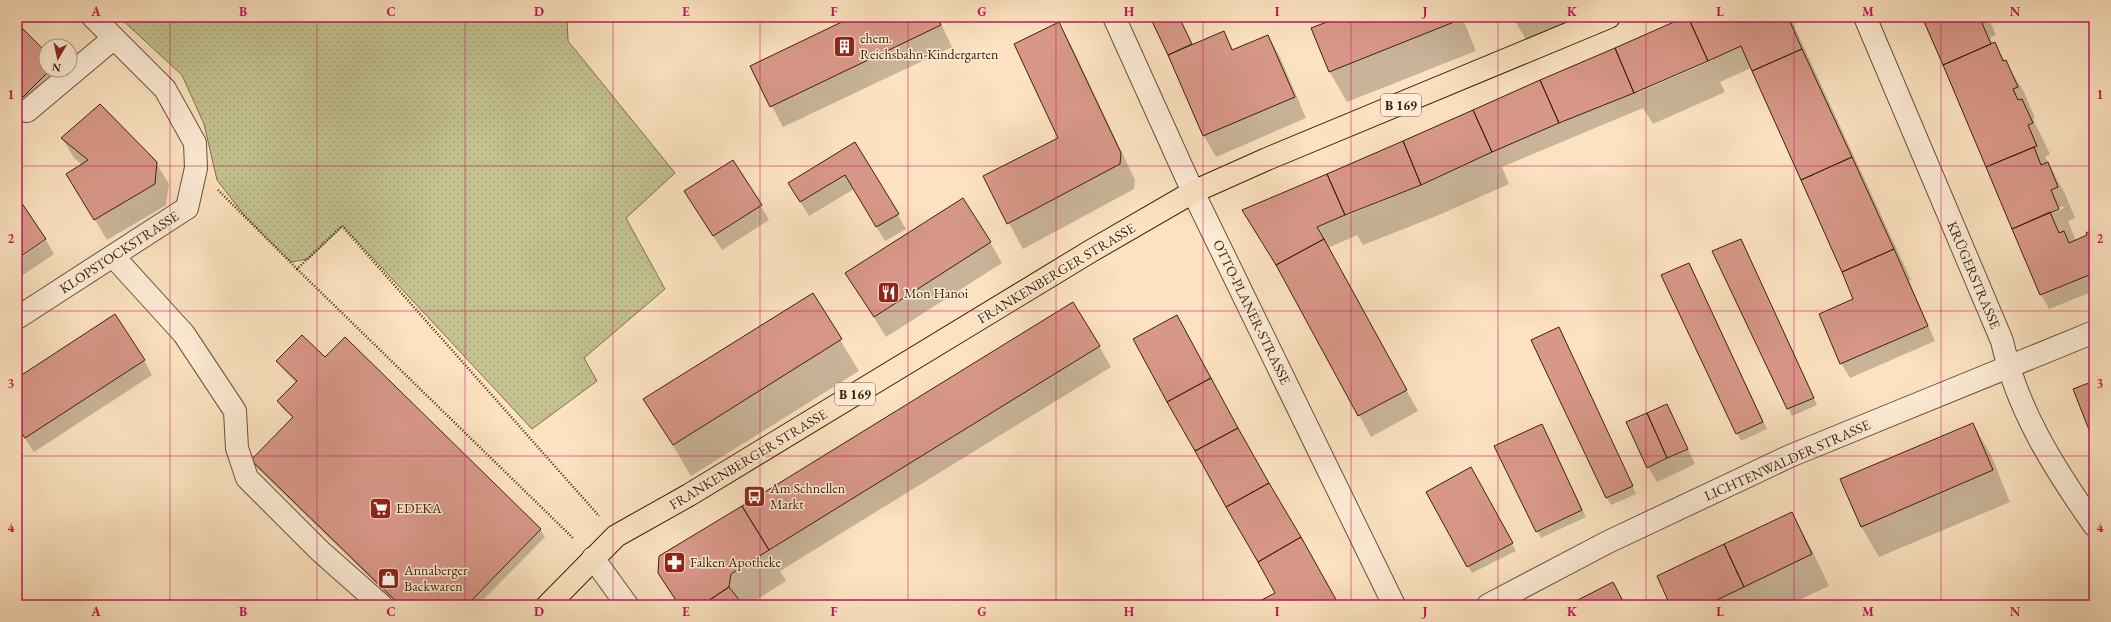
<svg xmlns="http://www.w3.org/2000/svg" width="2111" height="622" font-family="'EB Garamond',serif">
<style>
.grass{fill:url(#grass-dots);stroke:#80724d}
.shadow{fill:#0003;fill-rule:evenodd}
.building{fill:#d89889;stroke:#3c210a}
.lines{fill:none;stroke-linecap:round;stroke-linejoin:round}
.minor-casing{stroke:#6c5138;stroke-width:24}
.major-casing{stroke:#3c210a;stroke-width:24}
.path{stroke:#3c210a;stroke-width:2.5;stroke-dasharray:1 2;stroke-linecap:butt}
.minor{stroke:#fdecd6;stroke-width:22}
.major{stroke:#fce2c0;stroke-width:22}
.grid{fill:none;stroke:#c2185b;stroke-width:1;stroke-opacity:0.55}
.labels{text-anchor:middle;stroke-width:3;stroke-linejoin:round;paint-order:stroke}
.shield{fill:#fdecd6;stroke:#765e47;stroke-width:1}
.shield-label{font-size:13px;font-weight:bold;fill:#3c210a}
.poi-label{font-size:14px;fill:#3c210a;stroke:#fdecd6;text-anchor:start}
.street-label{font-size:14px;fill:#3c210a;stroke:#fdecd6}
.neatline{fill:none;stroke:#c2185b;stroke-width:1.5}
.grid-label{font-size:13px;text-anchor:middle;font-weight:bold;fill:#c2185b}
</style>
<defs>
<pattern id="grass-dots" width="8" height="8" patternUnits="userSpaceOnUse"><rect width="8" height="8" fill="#c3c290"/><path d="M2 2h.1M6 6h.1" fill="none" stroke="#a8a67b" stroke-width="1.8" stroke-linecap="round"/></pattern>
</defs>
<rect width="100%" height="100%" fill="#fce2c0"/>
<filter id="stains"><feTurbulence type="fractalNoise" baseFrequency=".005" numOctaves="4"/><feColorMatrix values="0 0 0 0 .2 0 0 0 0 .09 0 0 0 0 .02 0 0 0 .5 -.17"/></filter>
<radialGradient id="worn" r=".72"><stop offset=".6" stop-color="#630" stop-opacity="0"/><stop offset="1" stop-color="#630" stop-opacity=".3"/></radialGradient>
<path class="grass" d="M119,17H567L568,41L675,173L626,218L665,289L584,358L597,381L532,429L343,226L308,259L291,262L244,215L217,180L204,124L182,75Z"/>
<path class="shadow" d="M854,17H938L952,47L783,127L751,67Z
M1151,17H1179L1192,45L1223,32L1234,51L1268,36L1280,57L1306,118L1216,157L1204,136Z
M1343,17H1462L1476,51L1347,102L1329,71Z
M1513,17H1584L1526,40Z
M1687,17H1790L1911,280L1909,281L1935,341L1850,378L1841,363L1855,300L1751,68L1720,82L1725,92L1653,124L1643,108L1502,167L1509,184L1439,215L1363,245L1357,235L1328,248L1418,411L1371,437L1282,274L1326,175ZM1712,58L1713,60L1637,93V91ZM1426,182V183L1348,215V213Z
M1923,17H1988L1996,35L1990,38L1993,44L1994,43L2024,92L2035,118L2033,119L2050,154L2045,157L2065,194L2075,218L2068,221L2076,241L2089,236L2094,230V291L2049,309L2041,294ZM2063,206L2064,208L2049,214V212Z
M1059,24L1073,49L1135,180L1134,189L1023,249L984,177L1060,139Z
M17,36L46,53V70H60L32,111L17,97Z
M62,138L156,163L169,184L166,205L107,240L80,195L82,165L74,158Z
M855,144L906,229L885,241L854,189L809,216L798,198Z
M694,206H761L769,220L722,250Z
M46,240L54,254L17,279V260Z
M990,242L1002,263L886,337L847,274Z
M1744,247L1817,405L1792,416L1713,252Z
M1689,264L1767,429L1741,441L1737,433Z
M812,294L859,371L691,476L645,399Z
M1563,336L1636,494L1611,505L1607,498Z
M1099,346L1111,367L780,571L786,581L748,605H678L659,573Z
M144,360L152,375L34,452L17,427V379Z
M277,361L540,529L545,537L478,605H398L256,467L252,460L293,418L282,408L278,401L296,383L282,368Z
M1667,405L1695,464L1657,482L1648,467Z
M1973,424L1991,455L2010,502L1879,557L1861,526Z
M1546,432L1586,517L1541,538L1537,531Z
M1470,468L1516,551L1472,573L1428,493Z
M1791,513L1809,544L1829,586L1788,605H1672Z"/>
<path class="building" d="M852,17H937L941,25L770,107L750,66Z
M1150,17H1179L1192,44L1168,55Z
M1340,17H1457L1459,20L1329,72L1311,28Z
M1685,17H1688L1708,61L1634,93L1615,48Z
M1688,17H1788L1802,49L1752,71L1741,46L1708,61Z
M1922,17H1987L1988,20L1982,23L1991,44L1943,65Z
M1059,22L1121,153L1120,164L1007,224L983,176L1058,138L1014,44Z
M23,29L46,52V70H50L23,97L17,91V35Z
M1224,31L1232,50L1268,35L1295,97L1203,136L1168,55Z
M1995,42L2003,61L2006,60L2018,87L2013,89L2018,100L2022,99L2033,123L2028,125L2037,146L1986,167L1943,65Z
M1615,48L1634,93L1559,123L1540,80Z
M1802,49L1852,157L1801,180L1752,71Z
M1540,80L1559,123L1492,152L1473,110Z
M100,104L157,162L155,184L94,220L66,174L88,160L61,138Z
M1473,110L1492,152L1421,185L1403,141Z
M1403,141L1421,185L1345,215L1327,174Z
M855,142L899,214L876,227L845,175L800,202L788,183Z
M2034,147L2041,165L2048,162L2058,187L2051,190L2059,209L2012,229L1986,167Z
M1852,157L1894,249L1842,272L1801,180Z
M733,160L762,205L713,236L684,191Z
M1327,174L1345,215L1317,227L1324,239L1276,265L1242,210Z
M17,196L46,239L17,259Z
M963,198L991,242L874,317L845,273Z
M2050,212L2059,233L2064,231L2069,243L2087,235L2086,233L2094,229V273L2040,295L2012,229Z
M1324,239L1407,390L1358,416L1276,265Z
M1741,239L1814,398L1787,409L1712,251Z
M1894,249L1928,326L1840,364L1819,314L1853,299L1842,272Z
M1689,263L1763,422L1736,434L1661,275Z
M813,293L842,339L673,445L643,399Z
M1073,302L1100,346L769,550L742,506Z
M115,314L145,360L25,438L17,426V378Z
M1177,315L1211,378L1167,402L1133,339Z
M1559,327L1633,486L1606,498L1531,340Z
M302,335L325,357L345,337L541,529L467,605H400L251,460L293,417L277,401L297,381L276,361Z
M1211,378L1238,428L1195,451L1167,402Z
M2094,381V439L2093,440L2073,389Z
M1667,404L1688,449L1667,458L1647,413Z
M1647,413L1667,458L1647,468L1626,422Z
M1973,423L1993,470L1861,527L1840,479Z
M1542,424L1582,510L1536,532L1494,446Z
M1238,428L1269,483L1226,507L1195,451Z
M1471,467L1513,543L1467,567L1426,492Z
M1269,483L1301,537L1258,562L1226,507Z
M742,506L769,550L731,574L729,587L702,605H679L658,573L659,556Z
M1792,512L1812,554L1744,587L1724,544Z
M1301,537L1339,605H1252L1275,593L1258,562Z
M1724,544L1744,587L1706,605H1670L1657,576Z
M1613,582L1625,605H1568Z
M729,587L743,605H702Z"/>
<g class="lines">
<defs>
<path id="minor" d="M1114,17L1193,192L1394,605
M1865,17L2002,341C2017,410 2054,468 2094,525
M27,111L114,38
M113,256L184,334L235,411L237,448L247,478L320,551L381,605
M17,318L187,208L196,168L195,143L165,89L93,17
M593,558L627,605
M1488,605L1608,542L1790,456L2094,332"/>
<path id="major" d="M548,605L616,536L689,495L1091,251L1193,192L1267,159L1609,17"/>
</defs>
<use href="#minor" class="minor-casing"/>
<use href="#major" class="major-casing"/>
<path class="path" d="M218,190L297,269L342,226L599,516
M297,269L574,539"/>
<use href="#minor" class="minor"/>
<use href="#major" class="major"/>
</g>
<path class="grid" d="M170,17V605M317,17V605M465,17V605M613,17V605M760,17V605M908,17V605M1056,17V605M1203,17V605M1351,17V605M1498,17V605M1646,17V605M1794,17V605M1941,17V605M17,166H2094M17,311H2094M17,456H2094"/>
<defs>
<symbol id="building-square" viewBox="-11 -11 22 22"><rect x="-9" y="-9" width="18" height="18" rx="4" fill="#8f2418" stroke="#fdecd6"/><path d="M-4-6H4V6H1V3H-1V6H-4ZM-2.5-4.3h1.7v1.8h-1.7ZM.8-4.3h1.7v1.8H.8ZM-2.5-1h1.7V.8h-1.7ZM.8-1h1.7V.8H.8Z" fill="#fff"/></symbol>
<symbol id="restaurant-square" viewBox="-11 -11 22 22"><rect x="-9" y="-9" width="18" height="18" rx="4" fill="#8f2418" stroke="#fdecd6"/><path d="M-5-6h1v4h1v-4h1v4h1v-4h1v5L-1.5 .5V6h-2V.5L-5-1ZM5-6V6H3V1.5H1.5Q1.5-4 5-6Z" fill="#fff"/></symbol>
<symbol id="bus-square" viewBox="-11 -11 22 22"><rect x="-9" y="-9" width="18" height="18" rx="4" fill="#8f2418" stroke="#fdecd6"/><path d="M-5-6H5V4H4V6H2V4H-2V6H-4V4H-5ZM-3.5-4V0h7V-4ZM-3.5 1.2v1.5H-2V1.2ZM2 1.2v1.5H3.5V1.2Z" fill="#fff"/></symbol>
<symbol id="supermarket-square" viewBox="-11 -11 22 22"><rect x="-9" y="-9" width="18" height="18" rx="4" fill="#8f2418" stroke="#fdecd6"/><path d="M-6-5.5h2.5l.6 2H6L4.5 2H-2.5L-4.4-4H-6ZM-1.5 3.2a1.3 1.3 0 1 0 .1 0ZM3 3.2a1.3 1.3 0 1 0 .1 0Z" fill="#fff"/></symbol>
<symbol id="pharmacy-square" viewBox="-11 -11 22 22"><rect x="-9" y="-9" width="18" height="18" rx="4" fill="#8f2418" stroke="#fdecd6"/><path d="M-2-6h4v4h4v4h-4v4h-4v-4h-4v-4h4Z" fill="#fff"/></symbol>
<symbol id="shop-square" viewBox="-11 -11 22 22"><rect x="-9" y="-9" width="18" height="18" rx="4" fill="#8f2418" stroke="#fdecd6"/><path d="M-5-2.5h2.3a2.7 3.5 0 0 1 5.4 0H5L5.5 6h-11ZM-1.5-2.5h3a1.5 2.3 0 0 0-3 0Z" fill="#fff"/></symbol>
</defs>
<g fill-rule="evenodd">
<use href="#building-square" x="832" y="34" width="25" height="25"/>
<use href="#restaurant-square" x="876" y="280" width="25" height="25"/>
<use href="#bus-square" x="742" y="484" width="25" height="25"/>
<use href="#supermarket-square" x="368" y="496" width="25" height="25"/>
<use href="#pharmacy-square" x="662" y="550" width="25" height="25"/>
<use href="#shop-square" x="376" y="566" width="25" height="25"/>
</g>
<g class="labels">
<g class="shield">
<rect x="1381" y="94" width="40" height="22" rx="3"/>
<rect x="835" y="383" width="40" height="22" rx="3"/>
</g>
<g class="shield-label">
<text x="1401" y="110">B 169</text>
<text x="855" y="399">B 169</text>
</g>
<g class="poi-label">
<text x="860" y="43">ehem.<tspan x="860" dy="16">Reichsbahn-Kindergarten</tspan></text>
<text x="904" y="298">Mon Hanoi</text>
<text x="770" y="493">Am Schnellen<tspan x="770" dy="16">Markt</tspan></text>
<text x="396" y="513">EDEKA</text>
<text x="690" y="567">Falken Apotheke</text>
<text x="404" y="575">Annaberger<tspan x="404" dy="16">Backwaren</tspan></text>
</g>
<g class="street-label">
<text transform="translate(119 252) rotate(-33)" y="5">KLOPSTOCKSTRASSE</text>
<text transform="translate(1056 273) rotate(-31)" y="5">FRANKENBERGER STRASSE</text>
<text transform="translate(1974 275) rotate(67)" y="5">KRÜGERSTRASSE</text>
<text transform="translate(1252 312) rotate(64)" y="5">OTTO-PLANER-STRASSE</text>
<text transform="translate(748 459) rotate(-31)" y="5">FRANKENBERGER STRASSE</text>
<text transform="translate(1787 460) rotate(-24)" y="5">LICHTENWALDER STRASSE</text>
</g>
</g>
<rect width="2111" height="622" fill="none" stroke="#fce2c0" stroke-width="44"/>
<g transform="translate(58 58) rotate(189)"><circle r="19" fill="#fdecd6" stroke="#b09b84"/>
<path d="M0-3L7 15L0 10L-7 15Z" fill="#8f2418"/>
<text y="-6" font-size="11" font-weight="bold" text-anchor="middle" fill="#3c210a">N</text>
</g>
<rect x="22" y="22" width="2067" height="578" class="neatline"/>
<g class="grid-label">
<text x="96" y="16">A</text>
<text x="243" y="16">B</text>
<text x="391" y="16">C</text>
<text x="539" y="16">D</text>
<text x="686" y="16">E</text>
<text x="834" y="16">F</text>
<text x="982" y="16">G</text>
<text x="1129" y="16">H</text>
<text x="1277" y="16">I</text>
<text x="1425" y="16">J</text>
<text x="1572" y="16">K</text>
<text x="1720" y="16">L</text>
<text x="1868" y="16">M</text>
<text x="2015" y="16">N</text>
<text x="11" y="99">1</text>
<text x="2100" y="99">1</text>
<text x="11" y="243">2</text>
<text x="2100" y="243">2</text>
<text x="11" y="388">3</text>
<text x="2100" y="388">3</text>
<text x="11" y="532">4</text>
<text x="2100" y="532">4</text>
<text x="96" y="616">A</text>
<text x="243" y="616">B</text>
<text x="391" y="616">C</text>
<text x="539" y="616">D</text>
<text x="686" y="616">E</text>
<text x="834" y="616">F</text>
<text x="982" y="616">G</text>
<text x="1129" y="616">H</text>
<text x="1277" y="616">I</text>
<text x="1425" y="616">J</text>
<text x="1572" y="616">K</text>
<text x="1720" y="616">L</text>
<text x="1868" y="616">M</text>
<text x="2015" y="616">N</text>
</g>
<rect width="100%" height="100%" filter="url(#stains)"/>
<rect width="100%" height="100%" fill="url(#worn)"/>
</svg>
